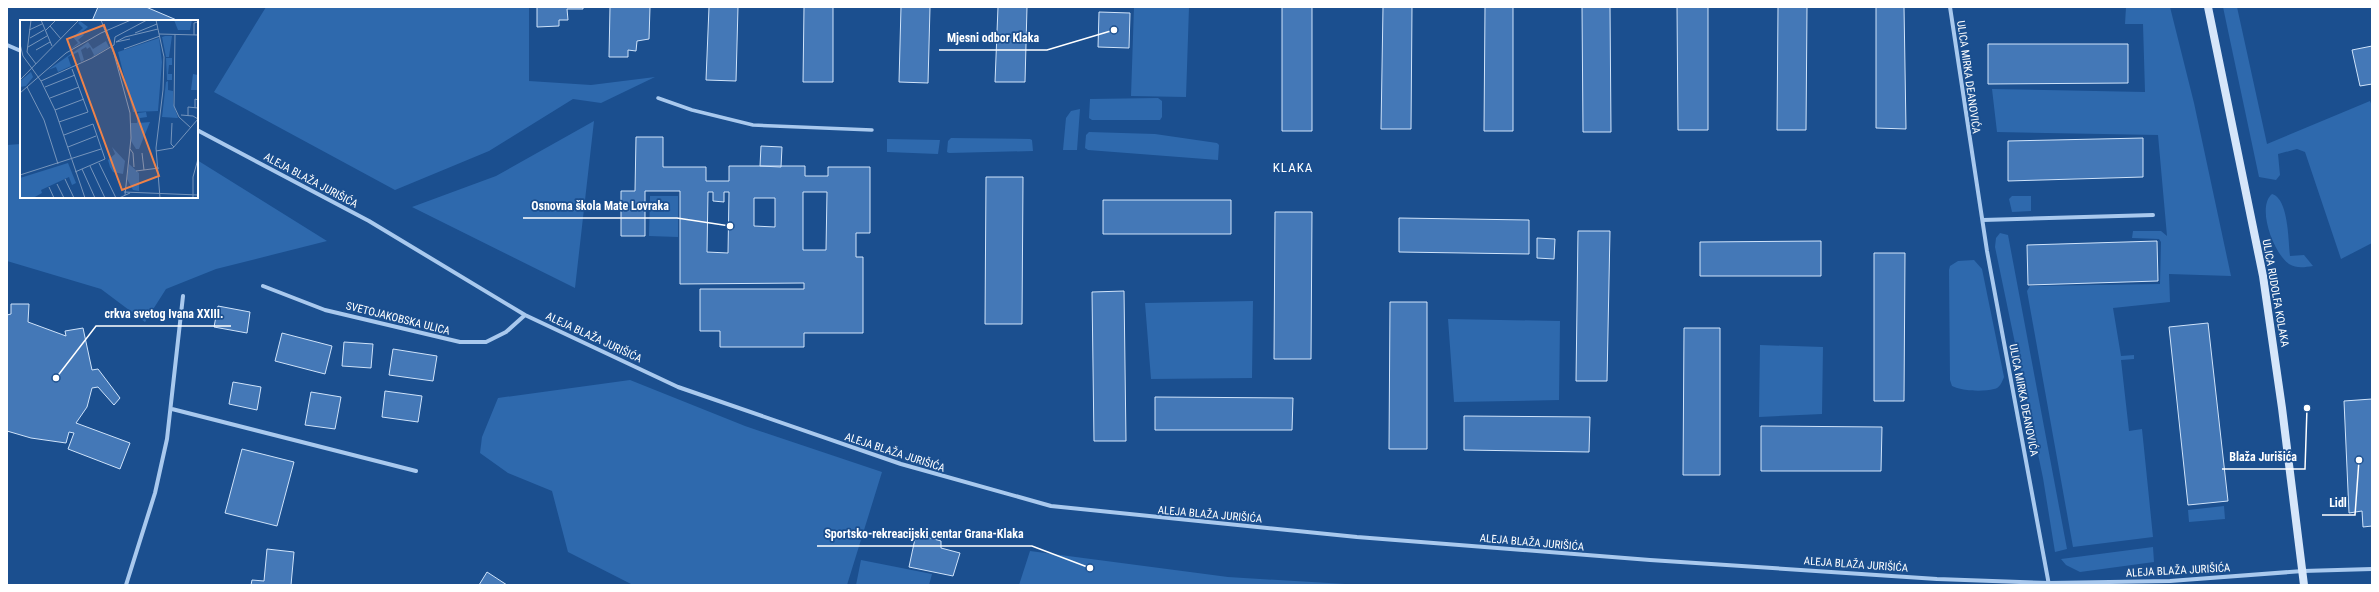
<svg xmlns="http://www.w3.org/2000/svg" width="2379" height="592" font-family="'Roboto Condensed',sans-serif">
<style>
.green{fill:#2e69ad}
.building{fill:#4478b7;stroke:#cfe3fa;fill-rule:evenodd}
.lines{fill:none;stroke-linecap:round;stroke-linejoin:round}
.pedestrian{stroke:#a9c9ee;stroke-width:3.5}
.minor{stroke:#a9c9ee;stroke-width:4}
.secondary{stroke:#d6e6fa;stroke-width:8}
.labels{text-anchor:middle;stroke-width:3.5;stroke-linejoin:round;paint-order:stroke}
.street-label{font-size:11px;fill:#fff;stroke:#1b4f8f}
.quarter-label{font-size:13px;letter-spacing:1px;fill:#fff;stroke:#1b4f8f}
.inset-road{fill:none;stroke:#7695bc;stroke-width:1}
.view{fill:#ee8249;fill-opacity:0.15;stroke:#ee8249;stroke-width:2}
.inset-edge{fill:none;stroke:#fff;stroke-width:2}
.leader{fill:none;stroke:#fff;stroke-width:1.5}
.callout-dot{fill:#fff;stroke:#1b4f8f;stroke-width:1.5}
.callout-label{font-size:12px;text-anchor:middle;font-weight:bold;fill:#fff;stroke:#1b4f8f;stroke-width:3.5;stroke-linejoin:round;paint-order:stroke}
</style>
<rect width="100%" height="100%" fill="#1b4f8f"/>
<path class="green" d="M266,7H529V81L591,85L655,77L601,103L573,99L489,151L395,190L214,92Z
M1134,7H1189L1186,97L1131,96Z
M2126,7H2170L2194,103L2231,276L2169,274L2170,302L2113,308L2121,356L2134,355V359L2121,360L2129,431L2142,429L2153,537L2073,547L2027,291L2030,286L2160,284L2161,242L2159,239L2132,238L2133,231H2161L2167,236L2158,135L1997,132L1992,89L2145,92L2143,24H2125Z
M2223,7H2237L2267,144L2370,101L2372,106V243L2341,259L2305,152L2297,149L2278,154L2280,175L2276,180L2259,177Z
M1158,98L1162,101V117L1160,120H1092L1089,118L1090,99Z
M1080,109L1077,150H1063L1066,118L1071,111Z
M594,121L575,288L412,207L496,176Z
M1089,132L1155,134L1217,143L1219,145L1218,160L1088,150L1085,148L1086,135Z
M951,138L1030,139L1032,140L1033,151L949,153L947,152L948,141Z
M887,139L940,140L938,154L887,152Z
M21,144V197H197V160L327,241L216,269L166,289L145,322L101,289L7,261V145Z
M2272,194C2289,199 2288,241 2290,256L2304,255L2313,266C2305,267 2297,269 2289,264C2274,254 2256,207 2272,194Z
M650,196H678V237L649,236Z
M2012,196H2031V211L2012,212L2009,199Z
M2000,233L2008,235L2067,549L2055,552L2043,478L1995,247L1996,238Z
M1974,260L1982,269L2004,377C2002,382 2000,388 1994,389C1983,392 1961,391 1952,386L1950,380L1949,270L1950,266L1958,261Z
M1253,301L1252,378L1151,379L1145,303Z
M1448,319L1560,321L1559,400L1454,402Z
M1760,345L1823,347L1822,414L1759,417Z
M630,380L745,426L882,472L847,585H633L568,552L552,491L508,473L480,453L482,437L498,398Z
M2224,506L2225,519L2189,522L2188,510Z
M2153,547L2154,562L2080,572L2066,565L2061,559Z
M1030,551L1228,577L1362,585H1019Z
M861,560L932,574L929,585H856Z"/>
<path class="building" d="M98,7H146L179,21H92Z
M537,7H583V9H567L568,20H559V26L537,27Z
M610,7H650L649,39L637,41L636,51L628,50V57H609Z
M709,7H738L736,81L706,80Z
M804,7H833V82H803Z
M901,7H930L928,83L899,82Z
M998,7H1027L1025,82H995Z
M1282,7H1312V131H1282Z
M1383,7H1412L1411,129H1381Z
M1485,7H1513V131H1484Z
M1582,7H1610L1611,132H1583Z
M1677,7H1708V130H1678Z
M1778,7H1807L1806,130H1777Z
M1876,7H1904L1906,129L1876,128Z
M1099,12L1130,13L1129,48L1098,47Z
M1988,44H2128V83L1988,84Z
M2372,46V84L2360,86L2352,50Z
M636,137H663V167H706V181H729V166H805V176H828V167H870V233H856V257H863V333H804V347H720V331H700V289H804V283L680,284V191H645V236H621V191H635ZM708,192H713V201L724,202V192H729L728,253L707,252ZM803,192H827L826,250H803ZM754,198H775V227L754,226Z
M2143,138V177L2008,181V141Z
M761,146L782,147L781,167L760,166Z
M986,177H1023L1022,324H985Z
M1103,200H1231V234H1103Z
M1275,212H1312L1311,359H1274Z
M1399,218L1529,220V254L1399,252Z
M1578,231H1610L1607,381H1576Z
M1537,238L1555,239L1554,259L1537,258Z
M1821,241V276H1700V242Z
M2157,241L2158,281L2028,285L2027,245Z
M1874,253H1905L1904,401H1874Z
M1124,291L1126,441H1094L1092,292Z
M1390,302H1427V449H1389Z
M11,304H29L28,322L66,336L65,331L83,328L92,370L98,369L120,398L114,405L98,387L92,388L87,407L76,423L130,443L120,469L68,449L74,433L69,432L66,443L31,438L7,431V315L11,314Z
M218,306L250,312L247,333L214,327Z
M2208,323L2228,501L2188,505L2169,327Z
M1684,328H1720V475H1683Z
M282,333L332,346L325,374L275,361Z
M344,342L373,344L371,368L342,366Z
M393,349L437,356L433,381L389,375Z
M233,382L261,387L257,410L229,404Z
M385,391L422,396L418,422L382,417Z
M311,392L341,397L335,429L305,425Z
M1155,397L1293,398L1292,430H1155Z
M2372,399V526L2363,527L2362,511L2349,513L2344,401Z
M1464,416L1590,417L1589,452L1464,450Z
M1761,426L1882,427L1881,471H1761Z
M242,449L294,462L277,526L225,513Z
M916,534L941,541V548L960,553L953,576L909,567Z
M267,549L294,552L291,585H251L252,580L264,581Z
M487,572L507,585H479Z"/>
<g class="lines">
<path class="pedestrian" d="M658,98L692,110L753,125L872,130"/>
<path class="minor" d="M1950,7L1987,251L2049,585
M7,45L21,51
M197,130L369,221L525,315L678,387L901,464L1051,506L1357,537L1650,560L1937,579L2049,583L2170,581L2303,571L2372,569
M1983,220L2153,215
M263,286L325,310L460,342H486L506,332L525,315
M172,409L416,471
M126,585L155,493L167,439L183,296"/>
<path class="secondary" d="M2208,7L2263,276L2282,408L2304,585"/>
</g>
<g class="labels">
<g class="street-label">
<text transform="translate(1969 77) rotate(82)" y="4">ULICA MIRKA DEANOVIĆA</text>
<text transform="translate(311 180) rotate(28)" y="4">ALEJA BLAŽA JURIŠIĆA</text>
<text transform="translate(2276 293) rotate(80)" y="4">ULICA RUDOLFA KOLAKA</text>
<text transform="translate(398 318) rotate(14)" y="4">SVETOJAKOBSKA ULICA</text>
<text transform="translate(594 337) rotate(25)" y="4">ALEJA BLAŽA JURIŠIĆA</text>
<text transform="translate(2024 400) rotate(79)" y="4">ULICA MIRKA DEANOVIĆA</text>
<text transform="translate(895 452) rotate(18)" y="4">ALEJA BLAŽA JURIŠIĆA</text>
<text transform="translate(1210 514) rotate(5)" y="4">ALEJA BLAŽA JURIŠIĆA</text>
<text transform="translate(1532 542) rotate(5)" y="4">ALEJA BLAŽA JURIŠIĆA</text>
<text transform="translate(1856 564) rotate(4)" y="4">ALEJA BLAŽA JURIŠIĆA</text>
<text transform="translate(2178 570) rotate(-3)" y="4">ALEJA BLAŽA JURIŠIĆA</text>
</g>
<g class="quarter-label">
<text x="1293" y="172">KLAKA</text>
</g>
</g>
<g transform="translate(20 20)">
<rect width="178" height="178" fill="#1b4f8f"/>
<path d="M154,0H172L170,10H158ZM60,1L68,7L62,12L64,15L58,20L61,23L49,30L58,23L53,17L63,8L58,3ZM145,16H152L149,37H146L142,17ZM139,18L142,42L138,91L113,92L98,32ZM86,21L89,27L71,38L74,35L70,27L67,29L66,27L61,30L64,40L61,42L58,32L48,37L51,46L38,52L36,47L28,50L68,22L73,29ZM146,38H152V45H149L148,54H152V60H147ZM11,52L13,57L6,66L0,67V61ZM173,54L178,55V70H171ZM148,61V70L153,71V83L158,98L142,97L146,62ZM126,92L127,97L120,98L119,103L130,102L119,129H116L111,121V103H117L118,93ZM92,127L105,141L103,154L93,152L90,147L88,140L95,134ZM48,143L56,163L52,165L49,157L21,170L22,173L13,178H0V158ZM109,144L119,153V171L113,170L107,159Z" fill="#2e69ad"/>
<path class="inset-road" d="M11,0L7,32L16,44M21,0L32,26M81,0L94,34L110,93L111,118L105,175M136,0L144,37L143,70L136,128L140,178M30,6L41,19M9,10L22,4M25,11L36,0M115,13L137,4M139,14L178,15M155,14L154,86L159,97L171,108M174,15V3L178,2M10,18L24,10M96,22L105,17L138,9M96,22L110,19M0,24L3,36L21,61L35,90L65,178M8,27L27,16M104,29L140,16M16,30L30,22M0,60L59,0M21,61L72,38L94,25L95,17L127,0M7,67L24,100L38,144M25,67L55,55M0,73L46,33L81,13L111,0M30,78L59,67M175,88V79L178,80M35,90L64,79M161,95L173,96L178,99M168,96V87L178,88M39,102L68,92L52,49M152,103L151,124L154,127M44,115L73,104L85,139L55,152M48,127L76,116M110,129L113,133L114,147M136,131L153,128L178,99M122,133L124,150M79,143L96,178M70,146L85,178M62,149L75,178M116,151L139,148M0,155L81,129M45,159L54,178M37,164L44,178M29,167L34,178M104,172L178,175M99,178L110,173M173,178V157L178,139"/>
<path class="view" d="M84,5L139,156L102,170L47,19Z"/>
<rect width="178" height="178" class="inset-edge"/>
</g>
<path class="leader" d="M1114 30L1047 50H939M730 226L677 218H523M56 378L96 326H231M2307 408L2305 469H2222M2359 460L2355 515H2322M1090 568L1032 546H817"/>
<g class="callout-dot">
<circle cx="1114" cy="30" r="4"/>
<circle cx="730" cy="226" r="4"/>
<circle cx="56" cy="378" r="4"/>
<circle cx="2307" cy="408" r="4"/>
<circle cx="2359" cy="460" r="4"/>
<circle cx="1090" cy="568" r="4"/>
</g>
<g class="callout-label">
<text x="993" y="42">Mjesni odbor Klaka</text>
<text x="600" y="210">Osnovna škola Mate Lovraka</text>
<text x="164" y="318">crkva svetog Ivana XXIII.</text>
<text x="2263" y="461">Blaža Jurišića</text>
<text x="2338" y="507">Lidl</text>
<text x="924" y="538">Sportsko-rekreacijski centar Grana-Klaka</text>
</g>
<rect width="2379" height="592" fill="none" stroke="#ffffff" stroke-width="16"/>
</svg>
